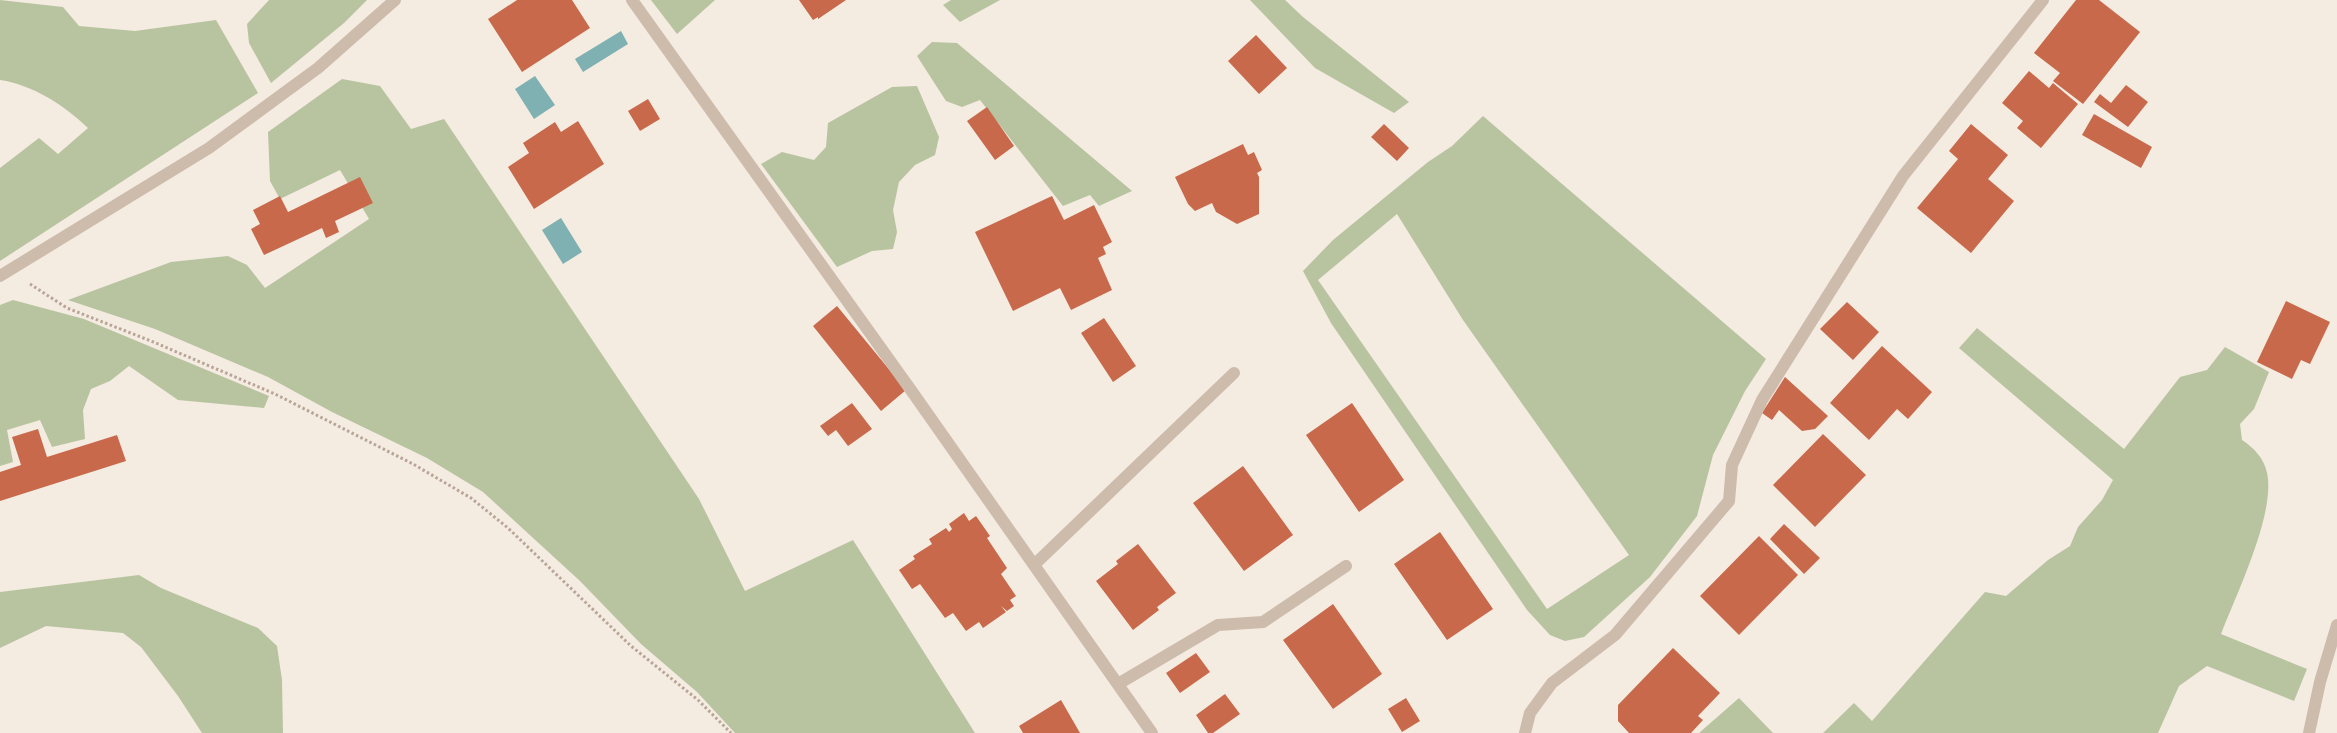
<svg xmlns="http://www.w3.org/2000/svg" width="2337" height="733" font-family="Arial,sans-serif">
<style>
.green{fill:#b8c4a0;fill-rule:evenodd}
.water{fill:#7fb0b2}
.building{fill:#c8694b}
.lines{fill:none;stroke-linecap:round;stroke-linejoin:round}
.path{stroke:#b9a596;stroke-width:3;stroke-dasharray:2.5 2.5;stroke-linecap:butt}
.minor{stroke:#cdbbac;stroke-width:12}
</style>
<rect width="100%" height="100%" fill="#f4ebe1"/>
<path class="green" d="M0,0L63,7L79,26L135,31L216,20L258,93L0,261V168L39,138L58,154L88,128C64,105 33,85 0,80Z
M269,0H367L344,23L271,83L249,43L247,24Z
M651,0H715L677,34Z
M951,0H1000L960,22L943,5Z
M1250,0H1285L1303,17L1409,102L1394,113L1315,68Z
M932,42L957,43L1132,191L1099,206L1090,195L1063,206L980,100L962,107L946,101L917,56Z
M342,79L380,86L411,129L444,119L699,499L745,591L853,540L975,733H735L697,692L641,644L580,581L483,492L427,458L332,412L268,377L155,329L68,300L171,262L228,256L247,265L265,288L369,219L340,170L280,199L270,181L268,132Z
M917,86L939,137L935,155L915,165L899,182L893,210L897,232L893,249L872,251L837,267L761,164L782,152L814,160L826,147L828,123L892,87Z
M1483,116L1766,359L1745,391L1713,455L1697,516L1650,577L1584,637L1565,641L1550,635L1527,610L1331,323L1303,271L1333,240L1428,162L1452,146ZM1397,214L1463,320L1629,555L1547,609L1318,280Z
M13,300L84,319L269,396L264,408L178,400L129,366L110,381L91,389L83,410L85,439L52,447L40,420L7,430L13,462L0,466V305Z
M1977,328L2124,449L2180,377L2207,370L2225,347L2269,372L2254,409L2240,424L2242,440C2254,448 2264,458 2267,473C2276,513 2236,595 2221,634L2307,669L2294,701L2207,666L2179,686L2158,733H1823L1854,703L1872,721L1985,592L2006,596L2048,560L2070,546L2078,527L2102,500L2113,480L1959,348Z
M139,575L161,588L258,628L277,646L282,680L283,733H202L178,696L141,647L123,633L46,626L0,648V592Z
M1739,698L1773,733H1699Z"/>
<path class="water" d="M621,31L628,44L583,72L575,59Z
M535,76L555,105L534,119L515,89Z
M561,218L582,252L563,264L542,230Z"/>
<path class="building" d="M517,0H572L590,28L522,72L488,19Z
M799,0H846L818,19V17L813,20Z
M2076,0H2099L2140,32L2083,104L2053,81L2060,73L2034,53Z
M1256,35L1287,68L1259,94L1228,61Z
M2029,71L2049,88L2053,83L2078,104L2041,148L2017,128L2023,121L2002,103Z
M2126,85L2148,102L2128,127L2094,102L2100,94L2111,103Z
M648,99L660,119L640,131L628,111Z
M987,107L1014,146L995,160L967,121Z
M2094,114L2152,147L2141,168L2082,135Z
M578,121L604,164L534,209L508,167L529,153L523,143L555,122L561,132Z
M1384,124L1409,148L1397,161L1371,137Z
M1971,124L2008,155L1988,179L2014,201L1971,253L1917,208L1958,159L1949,151Z
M1243,144L1248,155L1254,152L1262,170L1257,173L1259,177V214L1237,224L1216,212L1212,203L1195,211L1188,204L1175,177Z
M360,177L373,203L335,221L339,232L326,238L322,228L264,255L251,229L260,224L253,210L280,196L288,212Z
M1052,196L1064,220L1094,205L1112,242L1103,247L1106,254L1098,258L1112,290L1071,310L1060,288L1013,311L975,232Z
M2286,301L2330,322L2310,364L2301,360L2292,379L2257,362Z
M1847,302L1879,332L1853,360L1820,329Z
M837,306L906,390L881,411L813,326Z
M1104,318L1136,366L1113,382L1081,333Z
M1882,346L1932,392L1908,419L1897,409L1869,440L1830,403Z
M1785,377L1828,416L1815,429L1802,431L1779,410L1772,420L1762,413Z
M852,403L872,429L848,446L836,430L828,436L820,426Z
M1352,403L1404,480L1359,512L1306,435Z
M38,429L47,457L117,435L126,461L0,501V472L21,465L12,437Z
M1823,434L1866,475L1815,527L1773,485Z
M1243,466L1293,535L1244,571L1193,503Z
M964,513L969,521L976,516L990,536L987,538L1007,568L1001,574L1016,596L1010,600L1014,606L1007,611L1001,606L1006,612L983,628L979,622L966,631L953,613L945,618L920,584L912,589L899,570L915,559L913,556L932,544L929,539L946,528L949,532L952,529L949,524Z
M1784,524L1820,558L1804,574L1770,539Z
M1440,532L1493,609L1447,640L1394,564Z
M1759,536L1798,575L1739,635L1700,596Z
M1138,544L1176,593L1157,607L1159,610L1133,630L1096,581L1118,564L1116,561Z
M1333,604L1382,674L1333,709L1283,640Z
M1673,648L1720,693L1698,716L1703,720L1691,733H1629L1618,721V705Z
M1196,653L1210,672L1180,693L1166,673Z
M1225,694L1240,714L1213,733H1208L1196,715Z
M1406,698L1420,721L1402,732L1388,709Z
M1061,700L1080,733H1023L1019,726Z"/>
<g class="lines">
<path class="path" d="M30,284L67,308L151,341L275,394L413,464L471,498L508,528L631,646L698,700L731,733"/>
<path class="minor" d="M632,0L913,393L1152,733
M0,276L209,148L318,68L395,0
M1034,565L1234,373
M1118,684L1218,625L1263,622L1346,566
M1525,733L1530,713L1552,683L1615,635L1729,501L1732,465L1762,400L1903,176L2043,0
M2309,733L2320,682L2337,625"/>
</g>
</svg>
